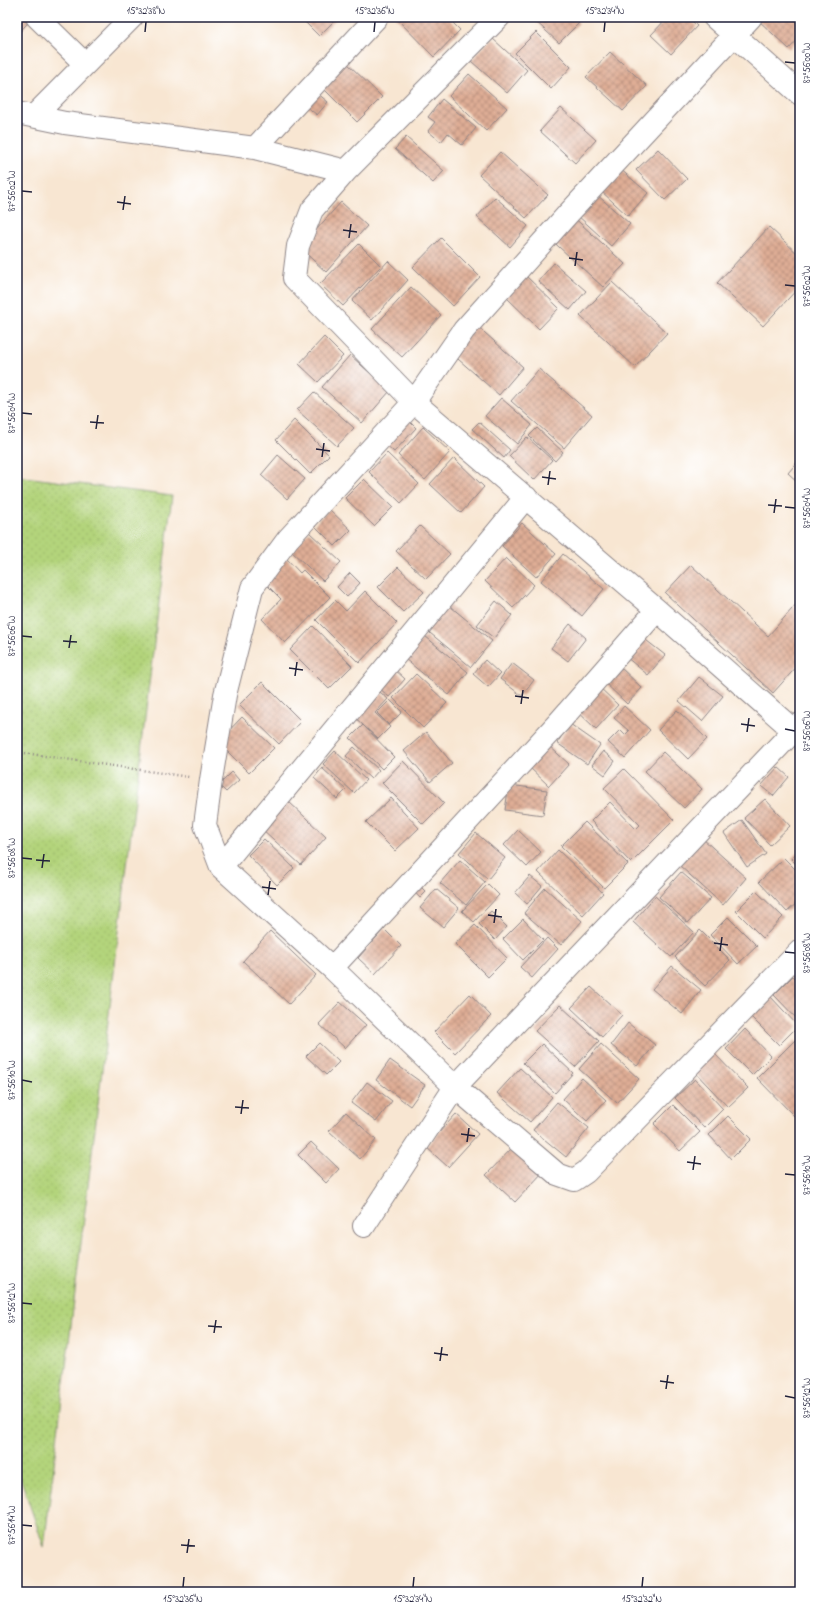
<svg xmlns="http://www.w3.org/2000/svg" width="817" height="1609" font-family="'Indie Flower',sans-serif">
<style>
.grass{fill:url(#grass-dots);stroke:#6a7b5b}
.building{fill:url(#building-cross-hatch)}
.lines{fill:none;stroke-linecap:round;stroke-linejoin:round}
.street-casing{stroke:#8d8486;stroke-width:24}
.path{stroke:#8d8486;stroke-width:2.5;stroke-dasharray:1 3;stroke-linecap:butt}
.street{stroke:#fff;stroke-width:22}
.ticks{fill:none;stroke:#22223b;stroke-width:1.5}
.neatline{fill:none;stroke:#22223b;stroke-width:1.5}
.ticks-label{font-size:10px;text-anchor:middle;fill:#22223b}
</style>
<defs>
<pattern id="grass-dots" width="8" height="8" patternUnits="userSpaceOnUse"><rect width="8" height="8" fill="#b3d47b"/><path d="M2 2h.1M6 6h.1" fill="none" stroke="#9ab66b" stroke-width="1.8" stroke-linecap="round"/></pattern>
<pattern id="building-cross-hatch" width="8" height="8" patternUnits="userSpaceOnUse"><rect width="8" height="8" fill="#dfad95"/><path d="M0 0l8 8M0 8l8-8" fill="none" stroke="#b48c7b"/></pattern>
</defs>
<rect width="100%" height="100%" fill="#fff"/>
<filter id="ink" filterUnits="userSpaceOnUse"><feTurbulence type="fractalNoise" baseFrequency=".025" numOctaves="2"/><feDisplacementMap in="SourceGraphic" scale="8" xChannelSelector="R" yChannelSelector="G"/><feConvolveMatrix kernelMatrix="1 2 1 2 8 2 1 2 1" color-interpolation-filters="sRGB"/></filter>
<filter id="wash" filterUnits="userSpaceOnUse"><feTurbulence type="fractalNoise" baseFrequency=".012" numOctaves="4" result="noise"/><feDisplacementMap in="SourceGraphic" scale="16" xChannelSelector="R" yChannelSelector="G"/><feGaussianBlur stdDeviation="0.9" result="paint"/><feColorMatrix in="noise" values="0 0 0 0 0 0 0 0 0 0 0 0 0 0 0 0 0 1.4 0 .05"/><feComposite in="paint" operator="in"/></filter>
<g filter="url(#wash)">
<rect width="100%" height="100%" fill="#f8e6d2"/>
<path class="grass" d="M17,476L172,496L44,1547L17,1468Z"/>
<g id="blocks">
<path class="building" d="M17,17H33L17,35Z
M300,17H338L319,36Z
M395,17H451L449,19L460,30L434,57Z
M531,17H572L579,23L559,43Z
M668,17H688L697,26L671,54L651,35Z
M760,17H799L800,37L789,49L757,19Z
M536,32L571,67L551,89L515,53Z
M492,38L527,70L507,93L471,61Z
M610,52L647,86L623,111L586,77Z
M343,59L382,97L357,122L319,84Z
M469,74L507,108L486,131L449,96Z
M317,93L328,102L317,115L306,106Z
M442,99L476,128L462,145L448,133L441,142L428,131L435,122L428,117Z
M561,108L596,140L575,163L540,131Z
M406,137L444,171L433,183L395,149Z
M658,149L687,179L665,200L636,170Z
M500,152L548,195L526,218L479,175Z
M619,168L648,193L628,216L600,190Z
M596,194L630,224L611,246L577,215Z
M495,197L528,226L510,247L477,217Z
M341,202L367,226L326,272L300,248Z
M570,214L625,264L603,287L548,237Z
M769,227L800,256V286L763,326L717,283Z
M441,238L480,277L453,306L413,267Z
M359,244L381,266L343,306L320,284Z
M388,261L408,280L372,320L352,301Z
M554,263L586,291L570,310L538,281Z
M525,275L559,308L539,329L505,296Z
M612,282L667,333L635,367L580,316Z
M411,287L441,315L402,357L372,329Z
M475,324L523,367L499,395L450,352Z
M324,337L343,356L318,382L299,364Z
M350,355L390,391L362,423L322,387Z
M539,369L592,415L564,448L511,401Z
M314,392L354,428L337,446L297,410Z
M501,398L532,425L517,444L485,416Z
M403,415L416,428L394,452L380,439Z
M294,420L329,455L310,474L276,440Z
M479,422L510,450L504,458L472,429Z
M423,427L450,452L425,480L398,455Z
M537,428L563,452L555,461L529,436Z
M527,437L552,460L534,480L509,456Z
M387,453L419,484L401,503L369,472Z
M278,455L305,479L287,499L261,475Z
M454,458L484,487L461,513L430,484Z
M800,459V484L788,473Z
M364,479L393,507L374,526L345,498Z
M329,509L351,530L335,546L314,525Z
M522,523L556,554L536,577L502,546Z
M420,526L450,554L426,579L396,551Z
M309,532L341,562L323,581L291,551Z
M563,554L604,589L582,616L541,581Z
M286,558L300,573L303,570L330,597L285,643L262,619L281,599L263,581Z
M506,558L534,585L513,608L485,581Z
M691,565L768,636L800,600V663L773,693L665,593Z
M398,567L424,592L403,612L378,587Z
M350,573L360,583L347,597L337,587Z
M365,591L397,623L359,663L316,620L335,600L346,611Z
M496,601L512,615L494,638L477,625Z
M445,602L492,641L471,667L424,628Z
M570,624L586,638L568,661L551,648Z
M313,626L352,666L329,689L290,650Z
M425,636L468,672L449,695L405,659Z
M642,637L665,655L648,675L626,657Z
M485,660L500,674L488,687L473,674Z
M512,663L534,680L522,696L500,679Z
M618,665L642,688L627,704L603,681Z
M391,666L405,679L389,697L375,684Z
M416,674L447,703L423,728L393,698Z
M699,677L723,696L702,721L679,701Z
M262,682L301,721L279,744L239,705Z
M596,684L618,705L596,729L574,708Z
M373,686L388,699L375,713L390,727L378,739L349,712Z
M390,700L402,712L389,725L377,713Z
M624,706L650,730L625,758L608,742L620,730L625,735L629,731L614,718Z
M677,710L707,739L688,759L658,730Z
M242,717L274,748L249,773L218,742Z
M570,724L600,745L587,764L557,743Z
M363,725L394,757L382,769L350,738Z
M426,732L452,763L430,782L404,751Z
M547,744L569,764L549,786L527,765Z
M354,747L379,770L371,779L346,756Z
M335,751L366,780L354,793L323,764Z
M603,751L615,761L605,775L592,765Z
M663,752L702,789L684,808L645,771Z
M403,761L444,803L423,824L382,783Z
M778,767L789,777L773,796L761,786Z
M322,768L346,790L337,799L314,778Z
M624,769L674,820L631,863L591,821L610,802L636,829L640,825L604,788Z
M232,772L239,780L226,792L219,785Z
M509,785L547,790L543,815L505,810Z
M391,798L419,828L395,851L366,822Z
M765,799L790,826L770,845L744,818Z
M287,800L326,837L301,865L261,828Z
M742,820L766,854L747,867L724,833Z
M585,822L628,864L604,888L561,846Z
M518,830L541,852L527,867L504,845Z
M476,833L505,858L488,879L459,853Z
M702,838L746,878L723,905L679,865Z
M264,839L294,868L277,885L248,855Z
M800,849V868L791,859Z
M558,850L603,893L583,915L538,872Z
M784,858L800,874V900L787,912L759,882Z
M460,860L485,882L466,905L440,883Z
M681,872L711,898L688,923L659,897Z
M530,876L542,886L527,904L515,893Z
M416,882L426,892L420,898L410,887Z
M488,884L499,895L474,922L462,911Z
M545,888L582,921L561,945L524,913Z
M436,889L459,908L443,927L420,908Z
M756,891L783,917L763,938L736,911Z
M655,896L694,932L671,957L633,922Z
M491,911L507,927L495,940L479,924Z
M728,917L757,946L738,964L710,935Z
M523,919L543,940L523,960L503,939Z
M475,925L507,958L488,977L455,944Z
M384,929L401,946L375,974L358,958Z
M700,930L730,960L705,986L675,957Z
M270,931L316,975L289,1004L243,961Z
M547,938L558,949L532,978L520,967Z
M672,966L701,990L682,1014L652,989Z
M793,976L800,983V1022L774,995Z
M591,987L622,1015L602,1037L571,1008Z
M470,994L491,1016L455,1053L434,1032Z
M770,996L798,1026L779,1045L750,1016Z
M340,1002L366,1025L345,1048L319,1024Z
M560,1005L599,1041L575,1067L535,1031Z
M628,1023L655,1045L637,1066L611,1045Z
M745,1029L771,1056L752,1075L726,1049Z
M795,1040L800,1045V1110L794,1116L757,1078Z
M319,1043L339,1062L326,1075L306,1056Z
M542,1044L573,1073L555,1093L523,1063Z
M601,1044L639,1079L617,1103L579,1069Z
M709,1048L748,1088L728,1107L690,1067Z
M390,1060L425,1085L410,1106L376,1080Z
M520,1068L552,1097L530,1122L497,1093Z
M582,1078L606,1100L587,1121L563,1099Z
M695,1079L723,1109L704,1128L675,1098Z
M367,1082L392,1101L376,1122L351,1103Z
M557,1102L589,1128L566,1157L533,1130Z
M673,1105L700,1132L680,1151L654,1124Z
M346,1112L376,1140L360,1159L329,1131Z
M456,1114L478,1134L448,1167L426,1147Z
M728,1116L751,1139L731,1159L709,1135Z
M311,1142L339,1169L326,1183L298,1155Z
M516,1144L544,1171L515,1202L486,1175Z"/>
</g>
</g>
<g filter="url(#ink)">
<use href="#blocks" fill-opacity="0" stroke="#8d8486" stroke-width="1"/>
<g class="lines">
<defs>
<path id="street" d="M37,17L85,64
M499,17L346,171L312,210L298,246L294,278L414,402L657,610L800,736
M714,17L800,94
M17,113L65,123L255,148L346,171
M34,116L132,17
M255,148L377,17
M526,497L221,867L332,968L455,1087L800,724
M221,867L205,825L211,780L225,695L252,588L288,539L414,402L464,330L567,215L751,17
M332,968L559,722L657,610
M364,1226L455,1087L557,1174L574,1180L586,1172L800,951"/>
</defs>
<use href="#street" class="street-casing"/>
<path class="path" d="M17,752L189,777"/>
<use href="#street" class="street"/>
</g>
</g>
<path class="ticks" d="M145,32L146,22M374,32L375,22M604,32L605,22M785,62L795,63M22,191L32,192M117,202L131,204M123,210L125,196M343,230L357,232M349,238L351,224M569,258L583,260M575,266L577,252M785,285L795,286M22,413L32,414M90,422L104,423M96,429L98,415M316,449L330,451M322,457L324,443M542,477L556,479M548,485L550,471M768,505L782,506M785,507L795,508M774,513L776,499M22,636L32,637M63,641L77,642M69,648L71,635M289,668L303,670M295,676L297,662M515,696L529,698M521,704L523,690M741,724L755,726M785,729L795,731M747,732L749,718M22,858L32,859M36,860L50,861M42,868L44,854M262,887L276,889M268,895L270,881M488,915L502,917M494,923L496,909M714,943L728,945M720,951L722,937M785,952L795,953M22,1080L32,1082M235,1107L249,1108M241,1114L243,1100M461,1134L475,1136M467,1142L469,1128M687,1162L701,1164M693,1170L695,1156M785,1174L795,1175M22,1303L32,1304M208,1326L222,1327M214,1333L216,1320M434,1353L448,1355M440,1361L442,1347M660,1381L674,1383M666,1389L668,1375M785,1396L795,1398M22,1525L32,1526M181,1545L195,1546M187,1553L189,1539M183,1587L184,1577M413,1587L414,1577M642,1587L643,1577"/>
<rect width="817" height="1609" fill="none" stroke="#fff" stroke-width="44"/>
<rect x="22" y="22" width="773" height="1565" class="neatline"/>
<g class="ticks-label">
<text x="146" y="14">15°32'38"N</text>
<text x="375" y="14">15°32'36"N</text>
<text x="605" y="14">15°32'34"N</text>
<text transform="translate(806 63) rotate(-90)" y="4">87°56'00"W</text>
<text transform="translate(11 191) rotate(-90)" y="4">87°56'02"W</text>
<text transform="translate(806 286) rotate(-90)" y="4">87°56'02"W</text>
<text transform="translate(11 413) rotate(-90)" y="4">87°56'04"W</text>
<text transform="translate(806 508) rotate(-90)" y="4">87°56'04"W</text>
<text transform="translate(11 636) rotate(-90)" y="4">87°56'06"W</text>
<text transform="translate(806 731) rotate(-90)" y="4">87°56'06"W</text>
<text transform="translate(11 858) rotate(-90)" y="4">87°56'08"W</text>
<text transform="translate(806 953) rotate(-90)" y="4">87°56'08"W</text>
<text transform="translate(11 1080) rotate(-90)" y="4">87°56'10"W</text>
<text transform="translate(806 1175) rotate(-90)" y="4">87°56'10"W</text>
<text transform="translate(11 1303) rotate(-90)" y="4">87°56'12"W</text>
<text transform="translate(806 1398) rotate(-90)" y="4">87°56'12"W</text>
<text transform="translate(11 1525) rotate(-90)" y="4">87°56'14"W</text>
<text x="183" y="1602">15°32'36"N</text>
<text x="413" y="1602">15°32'34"N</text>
<text x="642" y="1602">15°32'32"N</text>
</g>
</svg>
